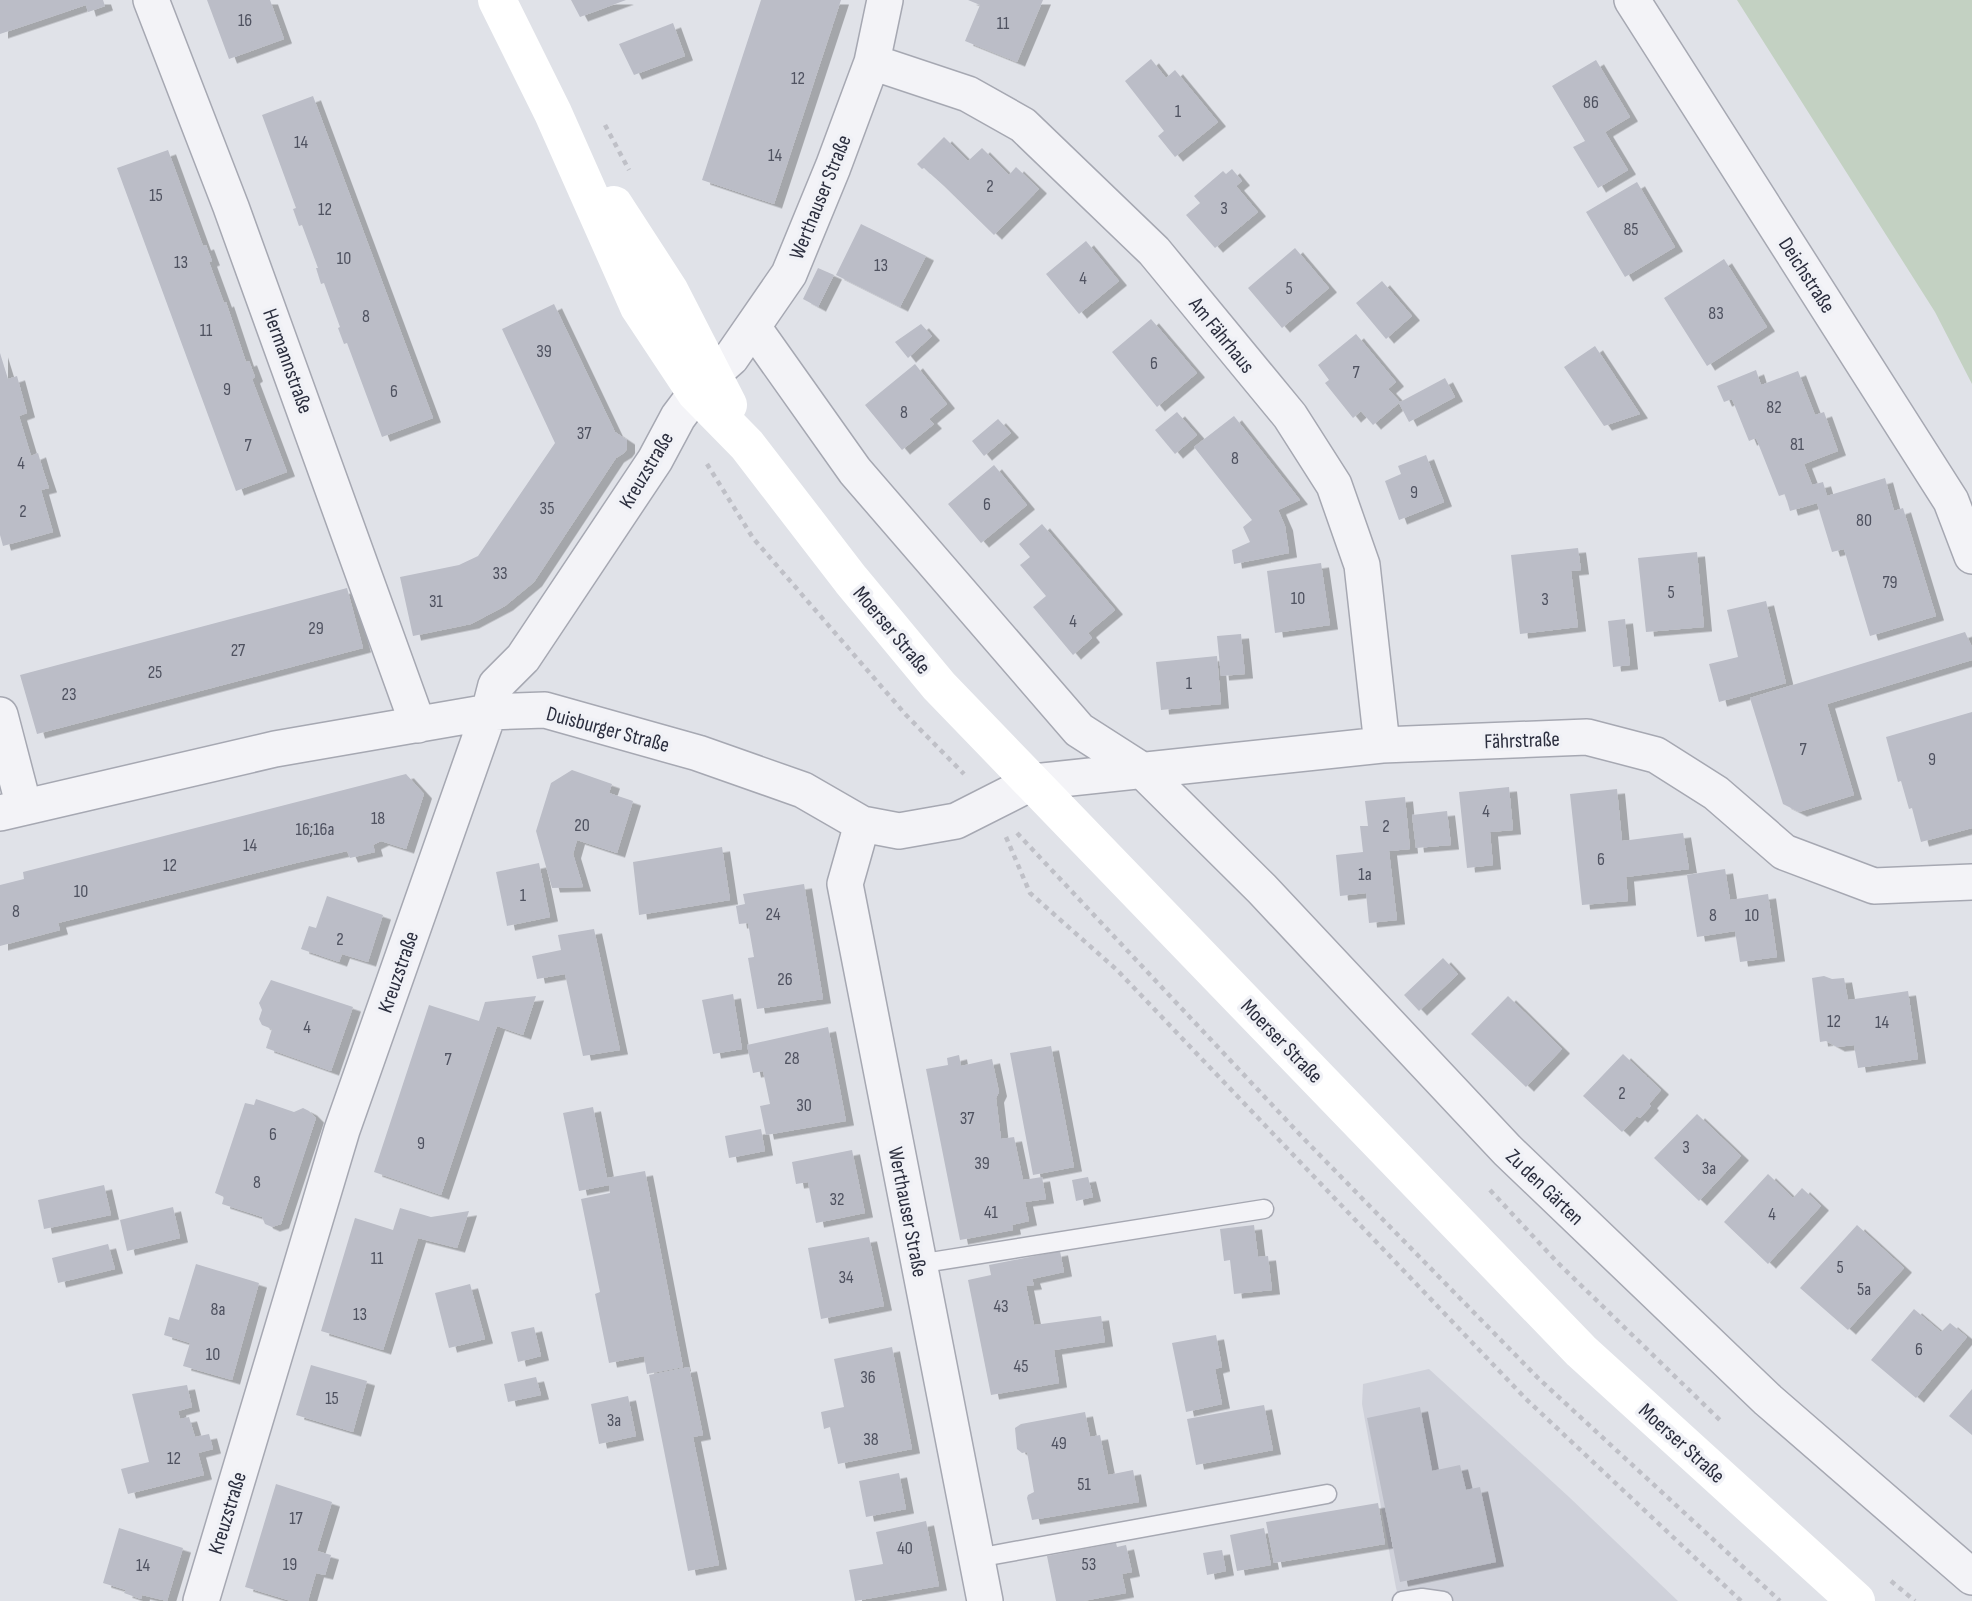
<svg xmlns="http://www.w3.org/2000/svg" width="1972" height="1601" font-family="'Sofia Sans Condensed',sans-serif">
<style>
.built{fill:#cfd1da}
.green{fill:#c3d1c2}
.building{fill:#bbbdc7;filter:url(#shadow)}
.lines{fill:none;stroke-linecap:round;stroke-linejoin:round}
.lane-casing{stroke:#a6a8b2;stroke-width:21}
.street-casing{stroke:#a6a8b2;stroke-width:38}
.path{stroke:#bfc0c7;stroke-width:4.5;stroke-dasharray:5 5;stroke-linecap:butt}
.lane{stroke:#f3f3f7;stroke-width:18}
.street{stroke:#f3f3f7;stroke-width:35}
.secondary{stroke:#fff;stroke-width:38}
.labels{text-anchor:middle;stroke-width:7;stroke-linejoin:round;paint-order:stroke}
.number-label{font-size:18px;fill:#4f5260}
.street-label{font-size:21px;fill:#2b2e3e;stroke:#f0f1f6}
</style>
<defs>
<filter id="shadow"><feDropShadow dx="8" dy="4.5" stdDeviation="0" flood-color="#0004"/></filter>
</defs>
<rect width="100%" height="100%" fill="#e0e2e8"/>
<path class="built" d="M1429,1369L1569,1497L1678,1601H1400L1396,1588L1362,1404L1363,1384Z"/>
<path class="green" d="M1737,0H1972V384L1935,312Z"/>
<path class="building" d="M0,0H103L105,6L88,12L86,5L0,34Z
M207,0H270L284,39L229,59Z
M571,0H626L580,17Z
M761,0H841L774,204L702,180Z
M968,0H1043L1017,62L965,41L980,5Z
M673,23L685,56L634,75L619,44Z
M1151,59L1166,78L1175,70L1218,122L1175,157L1158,136L1164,131L1125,81Z
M1596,60L1630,117L1605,132L1628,170L1598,188L1573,147L1585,141L1552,86Z
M313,96L433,418L382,437L347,343L344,344L338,328L340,327L324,283L321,284L316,268H318L302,225L299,226L293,209L296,208L262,115Z
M944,137L968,161L982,148L1009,175L1016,167L1039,189L994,235L944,186L924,168L922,169L917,164Z
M168,150L203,246L206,245L212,261L209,262L224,303L226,302L246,362L249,361L255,377L252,379L287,472L236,491L117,168Z
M1232,169L1242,181L1236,186L1258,212L1215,248L1186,215L1200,203L1194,196L1223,171L1226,174Z
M1637,182L1675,247L1625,277L1586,212Z
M861,224L926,256L900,307L836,275Z
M1086,241L1119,281L1079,314L1046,274Z
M1295,248L1329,288L1282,328L1248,288Z
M1724,259L1767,327L1707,366L1664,298Z
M818,268L834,275L818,307L803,299Z
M1382,281L1412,316L1386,339L1356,303Z
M554,304L615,432L627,440V449L624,453L616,458L534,582L505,606L471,624L413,636L400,577L459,565L478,556L555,443L502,329Z
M1151,319L1197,373L1157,407L1112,352Z
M921,324L932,336L908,358L895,342Z
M1356,334L1396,382L1388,389L1400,402L1445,378L1455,397L1409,422L1399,403L1373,425L1361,411L1353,418L1325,383L1329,380L1318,365Z
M1595,346L1640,414L1604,426L1564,367Z
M0,353L8,379L17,376L27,413L19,416L31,456L38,453L43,470L49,488L41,490L53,532L3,546L0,535Z
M915,364L947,404L929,419L934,424L902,450L865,405Z
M1756,370L1761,385L1798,371L1815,415L1824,412L1838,451L1804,464L1812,485L1823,482L1827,496L1885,478L1894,511L1903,508L1936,616L1870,636L1844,549L1832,552L1817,503L1790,511L1785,494L1779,496L1756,438L1749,441L1732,399L1724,402L1717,386Z
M1177,412L1197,435L1175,454L1155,430Z
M1234,416L1300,500L1278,510L1285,526L1289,553L1234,564L1232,550L1250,542L1243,527L1252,520L1194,447Z
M998,419L1011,433L984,456L972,441Z
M1426,455L1444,502L1399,520L1385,481L1401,474L1398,466Z
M994,465L1027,505L981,543L948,504Z
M1042,524L1115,610L1088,633L1092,638L1073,655L1033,607L1046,596L1020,565L1030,557L1019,544Z
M1578,548L1581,570L1571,571L1578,627L1520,634L1511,555Z
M1697,552L1704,627L1646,632L1638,558Z
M1321,563L1330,625L1275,633L1267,571Z
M347,588L363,648L37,734L20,675Z
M1766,601L1786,683L1719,702L1709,664L1738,657L1727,610Z
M1625,619L1630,665L1613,667L1608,621Z
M1965,632L1972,647V660L1827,704L1854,795L1799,812L1783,804L1750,698Z
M1241,634L1245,674L1221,676L1217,636Z
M1217,656L1221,704L1161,710L1156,662Z
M1972,712V828L1921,842L1912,808L1909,809L1901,781L1898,782L1886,737Z
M572,770L612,784L609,793L633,801L617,853L577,840L573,854L583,887L552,888L536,831L551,783Z
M406,774L424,794L406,849L381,841L373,845L375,852L350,858L347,851L296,863L58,923L60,930L0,946V885L24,879L23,872Z
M1509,787L1513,830L1490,832L1493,865L1467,868L1459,792Z
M1617,789L1622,841L1683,833L1689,869L1626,877L1628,901L1582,905L1570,794Z
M1405,797L1410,849L1389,851L1397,920L1369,923L1366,893L1340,896L1336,855L1363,852L1360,826H1368L1365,801Z
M1447,811L1451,845L1416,848L1412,815Z
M722,847L730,900L639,915L633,862Z
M539,863L550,917L507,926L496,872Z
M1725,869L1730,900L1768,894L1777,957L1740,962L1735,931L1697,937L1687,875Z
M804,884L823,999L757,1009L748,958L754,957L748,923L739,924L736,906L745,904L743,894Z
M327,896L383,915L368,962L342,954L339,962L301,949L309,926L316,928Z
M594,929L620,1050L583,1056L565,974L537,979L532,956L561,950L558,935Z
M1443,958L1458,974L1419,1011L1404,995Z
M1824,976L1832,979L1844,978L1848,1000L1908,991L1918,1059L1858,1068L1854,1045L1837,1047L1826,1041L1820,1042L1812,978Z
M271,980L353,1007L331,1071L266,1048L272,1029L262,1025L259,1019L262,1010L259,1003Z
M733,994L742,1049L713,1054L702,1000Z
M536,996L523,1035L497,1026L441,1195L374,1172L429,1005L479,1021L485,1002Z
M1508,996L1562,1049L1526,1087L1471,1034Z
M828,1027L846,1121L766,1135L760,1106L770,1104L763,1071L753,1073L747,1045Z
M1051,1046L1074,1167L1033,1175L1010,1053Z
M1623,1054L1661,1090L1649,1104L1651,1106L1640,1118L1637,1116L1622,1132L1583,1096Z
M959,1055L961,1066L992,1059L999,1092L996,1098L1001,1139L1014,1137L1023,1180L1042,1177L1046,1199L1025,1202L1029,1221L1012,1225L1013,1230L960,1240L926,1069L948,1065L947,1058Z
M256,1099L294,1112L303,1108L309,1111L316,1118L281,1224L272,1227L265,1224L262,1217L222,1204L224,1197L215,1193L245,1103L254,1105Z
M593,1107L607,1178L645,1171L683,1367L647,1374L644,1356L609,1363L595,1294L600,1292L581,1199L610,1193L609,1185L579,1191L563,1113Z
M1697,1114L1741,1156L1699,1201L1654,1158Z
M761,1129L765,1151L729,1158L725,1136Z
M852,1150L865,1213L816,1223L808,1182L796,1184L792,1162Z
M1768,1174L1793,1198L1802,1188L1821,1206L1768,1264L1724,1222Z
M1088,1177L1093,1197L1076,1201L1072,1180Z
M104,1185L111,1215L44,1229L38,1200Z
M173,1207L180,1238L127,1251L120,1220Z
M400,1208L431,1217L469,1211L457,1248L418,1238L383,1350L321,1331L355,1218L393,1230Z
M1254,1225L1258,1257L1268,1256L1272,1290L1234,1294L1230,1260L1224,1261L1220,1229Z
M1857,1225L1904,1268L1848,1330L1800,1288Z
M869,1237L884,1306L821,1319L808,1248Z
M108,1244L115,1269L58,1283L52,1258Z
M1060,1251L1064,1272L1032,1279L1034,1285L1026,1286L1034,1325L1101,1316L1105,1342L1054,1350L1059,1383L991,1395L968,1280L991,1275L989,1265Z
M196,1264L259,1283L232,1380L183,1366L190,1343L164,1335L169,1317L179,1320Z
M470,1284L485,1339L449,1348L435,1293Z
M1914,1309L1941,1332L1950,1323L1967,1337L1916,1398L1871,1360Z
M534,1327L541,1356L518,1362L511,1332Z
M1216,1335L1222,1367L1215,1369L1222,1404L1186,1412L1172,1343Z
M892,1347L912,1449L838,1464L830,1427L824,1429L821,1412L844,1407L834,1359Z
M311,1365L367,1381L353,1432L296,1415Z
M689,1367L703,1435L693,1437L719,1565L688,1571L649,1375Z
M536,1377L541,1395L508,1402L504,1384Z
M187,1385L192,1407L178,1411L180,1419L189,1417L195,1437L209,1434L213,1449L198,1453L204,1475L128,1494L121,1469L149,1462L132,1394Z
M1972,1389V1435L1949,1416Z
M628,1396L636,1436L599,1444L591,1404Z
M1264,1405L1273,1450L1196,1465L1187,1419Z
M1420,1407L1432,1471L1460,1465L1466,1490L1480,1487L1496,1562L1400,1582L1367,1418Z
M1085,1412L1090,1437L1100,1435L1108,1475L1133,1470L1139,1502L1032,1520L1027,1498L1028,1495L1034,1492L1027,1452L1022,1453L1017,1449L1015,1428L1021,1424Z
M899,1473L906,1509L866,1517L859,1481Z
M276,1484L332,1502L317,1551L331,1555L325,1575L316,1573L308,1601H291L245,1587Z
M1378,1503L1385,1544L1274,1563L1266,1522Z
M926,1521L939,1586L855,1601L849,1570L883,1564L876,1532Z
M119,1528L183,1548L167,1601L142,1595L141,1599L124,1593L126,1590L103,1583Z
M1264,1528L1271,1565L1237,1571L1230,1535Z
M1116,1543L1117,1547L1126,1545L1132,1572L1122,1574L1126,1593L1083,1601H1056L1047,1556Z
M1222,1550L1226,1571L1207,1575L1203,1553Z"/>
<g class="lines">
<defs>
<path id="lane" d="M918,1264L1264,1209
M977,1558L1327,1494
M1402,1601L1422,1598L1443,1601"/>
<path id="street" d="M151,0L231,207L418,725
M1632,0L1951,501L1972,556
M872,62L968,94L1023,125L1154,251L1290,416L1334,485L1362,565L1382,745
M753,327L855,471L1079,730L1143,771L1262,889L1507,1150L1768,1400L1972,1577
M713,374L731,358L789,274L833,167L872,62L885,0
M0,715L24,807
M0,813L275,749L489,712L545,710L698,753L803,790L862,824L899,831L956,821L1033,782L1382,745L1587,737L1656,755L1716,793L1784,852L1874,886L1972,882
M862,824L845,884L985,1601
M201,1601L342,1130L489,712L496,685L523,658L655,460L678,417L696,393"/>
</defs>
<use href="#lane" class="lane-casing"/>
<use href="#street" class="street-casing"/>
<path class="path" d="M605,125L629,170
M707,464L753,538L906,715L964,774
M1017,833L1306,1141L1538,1378L1780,1601
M1006,837L1030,893L1117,970L1526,1399L1741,1601
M1490,1190L1557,1262L1722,1422
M1891,1581L1915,1601"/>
<use href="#lane" class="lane"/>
<use href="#street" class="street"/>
<path class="secondary" d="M497,0L553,113L639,307L696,393L747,445L851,580L939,686L1581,1351L1856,1601
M614,205L669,290L728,405"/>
</g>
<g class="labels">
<g class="number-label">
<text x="245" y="26">16</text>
<text x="1003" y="29">11</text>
<text x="798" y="84">12</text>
<text x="1591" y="108">86</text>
<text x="1178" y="117">1</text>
<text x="301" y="148">14</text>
<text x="775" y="161">14</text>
<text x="990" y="192">2</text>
<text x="156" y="201">15</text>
<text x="1224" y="214">3</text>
<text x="325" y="215">12</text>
<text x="1631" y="235">85</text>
<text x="344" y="264">10</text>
<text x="181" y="268">13</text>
<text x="881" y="271">13</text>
<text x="1083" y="284">4</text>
<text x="1289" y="294">5</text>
<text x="1716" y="319">83</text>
<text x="366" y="322">8</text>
<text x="206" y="336">11</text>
<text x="544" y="357">39</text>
<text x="1154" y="369">6</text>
<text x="1356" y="378">7</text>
<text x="227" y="395">9</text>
<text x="394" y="397">6</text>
<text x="1774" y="413">82</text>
<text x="904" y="418">8</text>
<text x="584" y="439">37</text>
<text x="1797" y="450">81</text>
<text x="248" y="451">7</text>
<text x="1235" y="464">8</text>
<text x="21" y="469">4</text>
<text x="1414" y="498">9</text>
<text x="987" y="510">6</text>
<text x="547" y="514">35</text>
<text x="23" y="517">2</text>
<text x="1864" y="526">80</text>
<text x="500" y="579">33</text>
<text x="1890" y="588">79</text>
<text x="1671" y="598">5</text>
<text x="1298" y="604">10</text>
<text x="1545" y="605">3</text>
<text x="436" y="607">31</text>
<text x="1073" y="627">4</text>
<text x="316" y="634">29</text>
<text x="238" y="656">27</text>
<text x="155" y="678">25</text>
<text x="1189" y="689">1</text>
<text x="69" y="700">23</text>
<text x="1803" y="755">7</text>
<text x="1932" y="765">9</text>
<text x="1486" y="817">4</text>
<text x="378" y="824">18</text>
<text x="582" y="831">20</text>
<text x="1386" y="832">2</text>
<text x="315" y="835">16;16a</text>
<text x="250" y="851">14</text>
<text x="1601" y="865">6</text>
<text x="170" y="871">12</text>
<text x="1365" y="880">1a</text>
<text x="81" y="897">10</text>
<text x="523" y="901">1</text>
<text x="16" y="917">8</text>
<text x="773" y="920">24</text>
<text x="1713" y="921">8</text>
<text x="1752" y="921">10</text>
<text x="340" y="945">2</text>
<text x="785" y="985">26</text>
<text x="1834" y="1027">12</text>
<text x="1882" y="1028">14</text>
<text x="307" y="1033">4</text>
<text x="792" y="1064">28</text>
<text x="448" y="1065">7</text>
<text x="1622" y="1099">2</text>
<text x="804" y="1111">30</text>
<text x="967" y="1124">37</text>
<text x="273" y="1140">6</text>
<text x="421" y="1149">9</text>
<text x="1686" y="1153">3</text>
<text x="982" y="1169">39</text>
<text x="1709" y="1174">3a</text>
<text x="257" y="1188">8</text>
<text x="837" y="1205">32</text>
<text x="991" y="1218">41</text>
<text x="1772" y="1220">4</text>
<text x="377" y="1264">11</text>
<text x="1840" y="1273">5</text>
<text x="846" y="1283">34</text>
<text x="1864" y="1295">5a</text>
<text x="1001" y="1312">43</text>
<text x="218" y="1315">8a</text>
<text x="360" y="1320">13</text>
<text x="1919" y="1355">6</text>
<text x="213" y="1360">10</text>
<text x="1021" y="1372">45</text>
<text x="868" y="1383">36</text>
<text x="332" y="1404">15</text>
<text x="614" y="1426">3a</text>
<text x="871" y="1445">38</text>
<text x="1059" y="1449">49</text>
<text x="174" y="1464">12</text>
<text x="1084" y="1490">51</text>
<text x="296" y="1524">17</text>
<text x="905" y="1554">40</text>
<text x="290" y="1570">19</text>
<text x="1089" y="1570">53</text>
<text x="143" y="1571">14</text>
</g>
<g class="street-label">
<text transform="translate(820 197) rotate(-68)" y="7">Werthauser Straße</text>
<text transform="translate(1807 275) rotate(57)" y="7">Deichstraße</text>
<text transform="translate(1222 335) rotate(51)" y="7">Am Fährhaus</text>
<text transform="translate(288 361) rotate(70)" y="7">Hermannstraße</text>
<text transform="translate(646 470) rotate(-59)" y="7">Kreuzstraße</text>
<text transform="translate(892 630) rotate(50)" y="7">Moerser Straße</text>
<text transform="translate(608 729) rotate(15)" y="7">Duisburger Straße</text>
<text transform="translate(1522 740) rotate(-2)" y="7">Fährstraße</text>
<text transform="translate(398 972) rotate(-71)" y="7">Kreuzstraße</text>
<text transform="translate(1282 1041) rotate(46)" y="7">Moerser Straße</text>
<text transform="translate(1545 1187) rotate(44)" y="7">Zu den Gärten</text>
<text transform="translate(908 1212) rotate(79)" y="7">Werthauser Straße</text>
<text transform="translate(1682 1443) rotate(42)" y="7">Moerser Straße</text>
<text transform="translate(227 1513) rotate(-73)" y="7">Kreuzstraße</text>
</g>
</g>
</svg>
